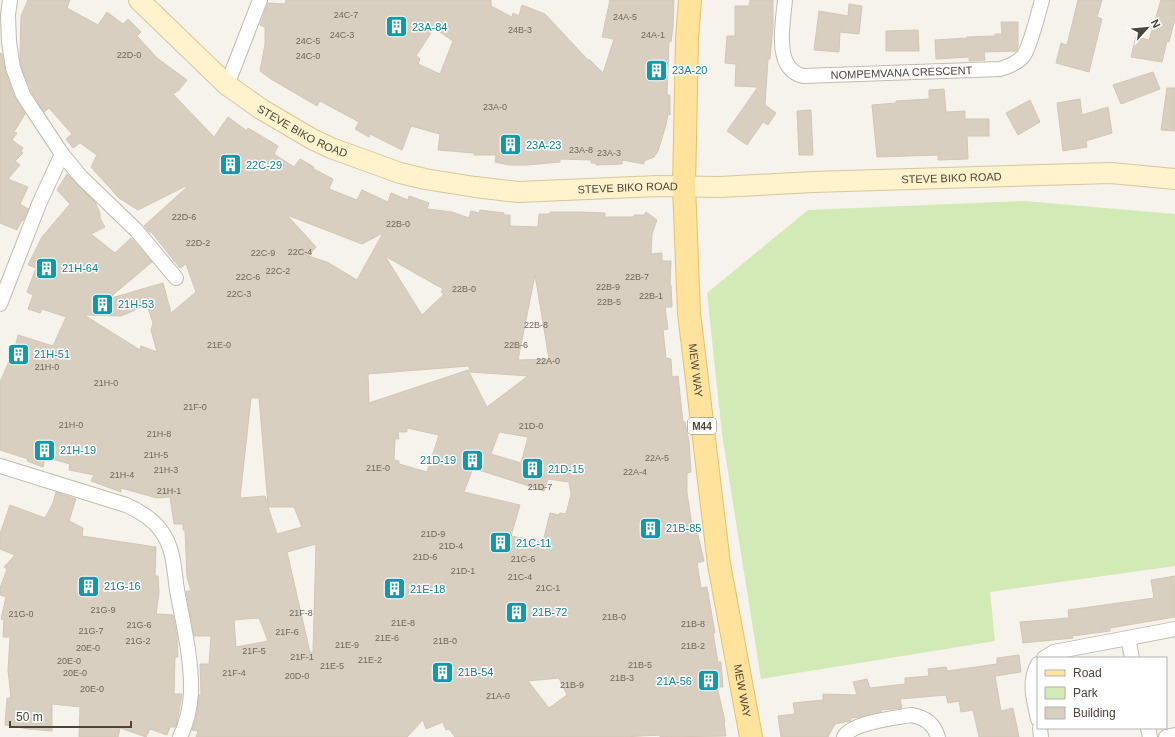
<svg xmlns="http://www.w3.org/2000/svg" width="1175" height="737" font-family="Arial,sans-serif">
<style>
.green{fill:#d2eab5}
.building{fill:#d8cfc1;stroke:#d3c7b4;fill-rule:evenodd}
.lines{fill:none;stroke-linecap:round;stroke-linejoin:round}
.street-casing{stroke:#c2bbae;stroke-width:16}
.secondary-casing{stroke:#d6c79b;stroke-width:22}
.primary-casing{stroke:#e6c16a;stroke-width:24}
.street{stroke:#fff;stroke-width:14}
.secondary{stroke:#fff3cd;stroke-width:20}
.primary{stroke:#ffe39c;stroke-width:22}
.labels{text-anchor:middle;stroke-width:3;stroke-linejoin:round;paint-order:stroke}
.number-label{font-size:9px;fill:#6e675b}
.shield{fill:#fff;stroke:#817c74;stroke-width:1}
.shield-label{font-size:10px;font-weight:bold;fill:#4b4439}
.culture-label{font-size:11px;fill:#0d838f;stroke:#fff;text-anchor:start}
.street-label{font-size:11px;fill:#4b4439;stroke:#fff}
</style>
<rect width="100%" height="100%" fill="#f6f3ec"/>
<path class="green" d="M1024,201L1175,214V566L990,592L995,641L761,679L722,434L707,293L808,210Z"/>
<path class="building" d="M28,0H70L67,8L98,25L107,12L123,24L128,19L141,32L137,36L157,58L187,80L179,90L173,94L214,137L228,117L247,131L248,128L278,146L274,154L294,167L300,159L314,167L312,168L333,179L329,189L357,200L362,190L388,202L391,193L408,200L409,196L429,203L427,209L452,212L469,218L471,211L479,213L480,210L504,213V215H510V226L538,227L539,214H550V212H580L605,213V217H634V215H644L646,212L657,220L652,234L651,254L662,253V261H671L670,285H671L672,307H665L668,329L663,330L666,358L671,359L672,377L678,376L683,422H685L689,441L691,472L687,473V493L693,532L697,531L704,561L697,563L701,588L707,587L715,633H713L718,662H721L723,687H717L725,721H724L726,736L660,737V735L622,737H455L449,729L446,730L443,722L426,729L423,720L407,737H196L198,731L192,730L197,712L199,695H201L200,664H209L211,636H194L186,591H191L187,577L185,530H183V524H174L170,497L157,498L121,488V492L91,481L94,475L69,470L70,464L45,457L43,467L27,461L28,459L0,450V382L15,348L18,335L53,346L66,317L42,309L40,313L28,309L33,295L27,292L36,268L28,265L42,237L70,204L57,190L67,174L95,202L100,213V218L105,227L91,234L115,253L131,238L152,262L108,299L163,283L171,313L196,292L186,264L180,268L148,228L150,233L144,226L187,187L186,186L138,210L119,198L91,167L97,155L80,143L73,148L66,139L72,134L49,108L44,112L31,91L21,66L20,58L21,16ZM287,215L362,244L383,233L357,280L327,262L308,256L316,247ZM385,256L443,289L441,292L444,294L422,315ZM535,275L549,359L518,360ZM147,305L153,323L151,330L157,352L141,346L140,350L84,315L121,316ZM469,366L470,372L528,376L487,407L468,370L369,403L368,374ZM251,398H259L268,505L265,496L240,498ZM407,428L439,435L427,472L399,464V461L394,460L395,439H399L398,432H407ZM499,432L528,437L521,463L491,454ZM473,468L544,491L548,479L569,482L571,494L566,514L560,513L559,515L550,513L543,542L511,536L520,505L464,492ZM268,507H294L302,527L277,534ZM316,544L313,652H310L287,552ZM259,618L268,641L236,647L234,620ZM559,678L567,695L549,708L528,681Z
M286,0H491V6L512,17L513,13L519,16L522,5L545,14L588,60H590L603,73L614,39L602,37L610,0H674L673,27L671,42H669L667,95H670V115L668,114L666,125L658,151L654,157L644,161V164L622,160V164L596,165V163H591V160L560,159V162L528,165H509L495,162L496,155H474V153L438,150L440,134L411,126L402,150L370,134L369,137L355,129L359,122L320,101L317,106L271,79L260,71L265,44V27L260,25L268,3L285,4ZM434,28L453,41L440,74L418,64L420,59L416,56Z
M750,0H773V26L770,59H768L765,105L776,113L768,125L763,122L747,145L727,131L758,87L735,86L736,64L725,63L727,36H735V6H749Z
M1078,0H1102L1097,17L1102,19L1089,72L1056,63L1061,43L1067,45Z
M1161,0H1175V19L1169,42L1167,41L1162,62L1131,57L1136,37L1149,40Z
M849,4L862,6L859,34L840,32L839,52L814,50L819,11L848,16Z
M1001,22H1018V47L1016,51L984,52L985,60L969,61V57L936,59L935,40L967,38V37L995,36V34H1002Z
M918,30L919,51H886V31Z
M0,53L2,54L5,71L15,98L25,114L14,132L17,133L12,140L23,148L21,151L23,153L15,161L20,165L8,179L28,187L20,204L28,209L23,221L22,220L17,230L0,223Z
M1153,72L1160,89L1121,104L1113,85Z
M1167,88H1175V131L1161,130Z
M944,89L946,112L965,111V119H989V136H967L968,159L938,160V155L877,157L872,105L896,103V101L929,99V90Z
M1080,99L1082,115L1108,107L1112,133L1086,141L1087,147L1063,151L1057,103Z
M1030,100L1040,122L1018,135L1006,113Z
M811,110L813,155H799L797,111Z
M56,492L76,499L69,521L83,528L82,536L156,547L155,576H158L159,593L156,614L173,615L177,637L178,657H175L174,694H182L177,723L175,727H170L167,735L150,729L146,737L120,728L118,737H79L80,707L52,704V731L28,729L5,725L7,698H11L8,670L10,637H3L4,620L1,619L6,597L0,595V588L7,569L4,567L15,555L0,549V534L10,505L45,518L53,503Z
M1175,576V617L1110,628V631L1072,636L1073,638L1023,643L1020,622L1069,618L1068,610L1154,598L1151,580Z
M1019,655L1021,672L995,676L1001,711L1013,708L1019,737H979L973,710L961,712L959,701L948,703L946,695L900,699L902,708L881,710V712L860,717L851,718V720L850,721L835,724L828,737H781L778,716L795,714L793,703L823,700V694L857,695L853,682L867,679L870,688L905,684V678L929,676L928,669L946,667L947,671L997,664V658Z"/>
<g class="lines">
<defs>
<g id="street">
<path d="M10,0L8,15L9,42L13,68L23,95L62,154L81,177L136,230L176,278"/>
<path id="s1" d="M785,0C783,23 773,69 803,76L1000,69C1008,67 1019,62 1024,55C1031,44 1038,14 1042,0"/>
<path d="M227,85L260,0"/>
<path d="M0,304L39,204L62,154"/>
<path d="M0,466L126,505C140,511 153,519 162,532C174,549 174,570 177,590C183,623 192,659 191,693C190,708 187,723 180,737"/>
<path d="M1128,638L1132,658"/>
<path d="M1044,658L1054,652L1175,629"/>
<path d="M1038,664C1028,682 1034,700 1038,719"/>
<path d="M1040,728L1041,737"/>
<path d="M1148,728L1150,737"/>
<path d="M844,737C852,722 895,718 911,715C925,717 934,724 938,737"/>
<path d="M1166,737L1175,735"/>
</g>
<g id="secondary">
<path id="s2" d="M139,0L227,85L261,109L312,139L331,148L400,173L425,179L475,187L518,192L658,186L720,187L813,182L1111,173L1175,179"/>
</g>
<g id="primary">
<path id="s3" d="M690,0L687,39L684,186L689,313L719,564L751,737"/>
</g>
</defs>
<use href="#street" class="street-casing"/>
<use href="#secondary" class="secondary-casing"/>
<use href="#primary" class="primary-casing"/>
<use href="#street" class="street"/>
<use href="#secondary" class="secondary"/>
<use href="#primary" class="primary"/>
</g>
<defs>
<symbol id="building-square" viewBox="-11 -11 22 22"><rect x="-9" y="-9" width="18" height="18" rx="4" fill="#0f9aa8" stroke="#fff"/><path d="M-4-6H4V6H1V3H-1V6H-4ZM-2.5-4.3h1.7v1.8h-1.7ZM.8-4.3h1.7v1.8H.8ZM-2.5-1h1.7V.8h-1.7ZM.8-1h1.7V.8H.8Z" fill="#fff"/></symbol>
</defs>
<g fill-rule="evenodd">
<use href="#building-square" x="384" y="14" width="25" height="25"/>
<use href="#building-square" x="644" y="58" width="25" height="25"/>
<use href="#building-square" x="498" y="132" width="25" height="25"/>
<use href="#building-square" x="218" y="152" width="25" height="25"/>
<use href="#building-square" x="34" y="256" width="25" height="25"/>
<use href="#building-square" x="90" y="292" width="25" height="25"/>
<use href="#building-square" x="6" y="342" width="25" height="25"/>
<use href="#building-square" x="32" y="438" width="25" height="25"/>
<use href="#building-square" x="460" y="448" width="25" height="25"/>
<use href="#building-square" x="520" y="456" width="25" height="25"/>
<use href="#building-square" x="638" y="516" width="25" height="25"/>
<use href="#building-square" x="488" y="530" width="25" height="25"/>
<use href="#building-square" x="76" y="574" width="25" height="25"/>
<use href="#building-square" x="382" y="576" width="25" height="25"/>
<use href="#building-square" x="504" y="600" width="25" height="25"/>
<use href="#building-square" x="430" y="660" width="25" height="25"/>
<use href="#building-square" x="696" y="668" width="25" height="25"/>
</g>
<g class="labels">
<g class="number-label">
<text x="346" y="18">24C-7</text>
<text x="625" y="20">24A-5</text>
<text x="520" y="33">24B-3</text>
<text x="342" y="38">24C-3</text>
<text x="653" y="38">24A-1</text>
<text x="308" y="44">24C-5</text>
<text x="129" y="58">22D-0</text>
<text x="308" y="59">24C-0</text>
<text x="495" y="110">23A-0</text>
<text x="581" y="153">23A-8</text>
<text x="609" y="156">23A-3</text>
<text x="184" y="220">22D-6</text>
<text x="398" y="227">22B-0</text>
<text x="198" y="246">22D-2</text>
<text x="300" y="255">22C-4</text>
<text x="263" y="256">22C-9</text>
<text x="278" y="274">22C-2</text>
<text x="248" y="280">22C-6</text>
<text x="637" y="280">22B-7</text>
<text x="608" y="290">22B-9</text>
<text x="464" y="292">22B-0</text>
<text x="239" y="297">22C-3</text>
<text x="651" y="299">22B-1</text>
<text x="609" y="305">22B-5</text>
<text x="536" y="328">22B-8</text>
<text x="219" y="348">21E-0</text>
<text x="516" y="348">22B-6</text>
<text x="548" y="364">22A-0</text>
<text x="47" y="370">21H-0</text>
<text x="106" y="386">21H-0</text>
<text x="195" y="410">21F-0</text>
<text x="71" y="428">21H-0</text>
<text x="531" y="429">21D-0</text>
<text x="159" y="437">21H-8</text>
<text x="156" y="458">21H-5</text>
<text x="657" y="461">22A-5</text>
<text x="378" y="471">21E-0</text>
<text x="166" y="473">21H-3</text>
<text x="635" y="475">22A-4</text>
<text x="122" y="478">21H-4</text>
<text x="540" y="490">21D-7</text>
<text x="169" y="494">21H-1</text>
<text x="433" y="537">21D-9</text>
<text x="451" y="549">21D-4</text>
<text x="425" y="560">21D-6</text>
<text x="523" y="562">21C-6</text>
<text x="463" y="574">21D-1</text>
<text x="520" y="580">21C-4</text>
<text x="548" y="591">21C-1</text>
<text x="103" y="613">21G-9</text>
<text x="301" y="616">21F-8</text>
<text x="21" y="617">21G-0</text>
<text x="614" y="620">21B-0</text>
<text x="403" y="626">21E-8</text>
<text x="693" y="627">21B-8</text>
<text x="139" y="628">21G-6</text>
<text x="91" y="634">21G-7</text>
<text x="287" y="635">21F-6</text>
<text x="387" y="641">21E-6</text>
<text x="138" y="644">21G-2</text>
<text x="445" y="644">21B-0</text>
<text x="347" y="648">21E-9</text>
<text x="693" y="649">21B-2</text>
<text x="88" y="651">20E-0</text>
<text x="254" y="654">21F-5</text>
<text x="302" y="660">21F-1</text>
<text x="370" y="663">21E-2</text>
<text x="69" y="664">20E-0</text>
<text x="640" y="668">21B-5</text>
<text x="332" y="669">21E-5</text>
<text x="75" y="676">20E-0</text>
<text x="234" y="676">21F-4</text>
<text x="297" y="679">20D-0</text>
<text x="622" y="681">21B-3</text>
<text x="572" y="688">21B-9</text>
<text x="92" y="692">20E-0</text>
<text x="498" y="699">21A-0</text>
</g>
<rect class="shield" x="688" y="418" width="28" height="16" rx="3"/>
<g class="shield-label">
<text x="702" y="430">M44</text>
</g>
<g class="culture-label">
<text x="412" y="31">23A-84</text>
<text x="672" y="74">23A-20</text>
<text x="526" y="149">23A-23</text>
<text x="246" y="169">22C-29</text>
<text x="62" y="272">21H-64</text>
<text x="118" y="308">21H-53</text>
<text x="34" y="358">21H-51</text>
<text x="60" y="454">21H-19</text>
<text x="456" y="464" text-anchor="end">21D-19</text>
<text x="548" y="473">21D-15</text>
<text x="666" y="532">21B-85</text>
<text x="516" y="547">21C-11</text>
<text x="104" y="590">21G-16</text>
<text x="410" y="593">21E-18</text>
<text x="532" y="616">21B-72</text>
<text x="458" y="676">21B-54</text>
<text x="692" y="685" text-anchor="end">21A-56</text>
</g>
<g class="street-label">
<text dy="4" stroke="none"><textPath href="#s1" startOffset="184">NOMPEMVANA CRESCENT</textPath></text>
<text dy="4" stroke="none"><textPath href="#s2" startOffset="211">STEVE BIKO ROAD</textPath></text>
<text dy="4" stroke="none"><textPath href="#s2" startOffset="871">STEVE BIKO ROAD</textPath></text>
<text dy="4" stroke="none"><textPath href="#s2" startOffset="547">STEVE BIKO ROAD</textPath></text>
<text dy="4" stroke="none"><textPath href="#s3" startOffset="371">MEW WAY</textPath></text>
<text dy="4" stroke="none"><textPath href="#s3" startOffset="695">MEW WAY</textPath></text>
</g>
</g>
<rect x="1037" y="657" width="130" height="72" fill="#ffffff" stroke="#b7b4b0"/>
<rect x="1045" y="670" width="20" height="6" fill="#ffe39c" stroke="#b7b4b0"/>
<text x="1073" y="677" font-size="12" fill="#4b4439">Road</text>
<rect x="1045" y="687" width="20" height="12" fill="#d2eab5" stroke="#b7b4b0"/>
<text x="1073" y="697" font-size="12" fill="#4b4439">Park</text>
<rect x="1045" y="707" width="20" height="12" fill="#d8cfc1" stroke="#b7b4b0"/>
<text x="1073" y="717" font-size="12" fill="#4b4439">Building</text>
<g transform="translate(1147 28) rotate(63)" stroke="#ffffff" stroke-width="3" paint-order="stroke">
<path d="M0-3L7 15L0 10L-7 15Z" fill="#4b4439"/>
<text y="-6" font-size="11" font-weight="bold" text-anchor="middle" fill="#4b4439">N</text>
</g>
<path d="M10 721v6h121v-6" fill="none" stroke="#4b4439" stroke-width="2"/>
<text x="16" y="721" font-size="12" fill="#4b4439" stroke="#ffffff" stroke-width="3" paint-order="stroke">50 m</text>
</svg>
